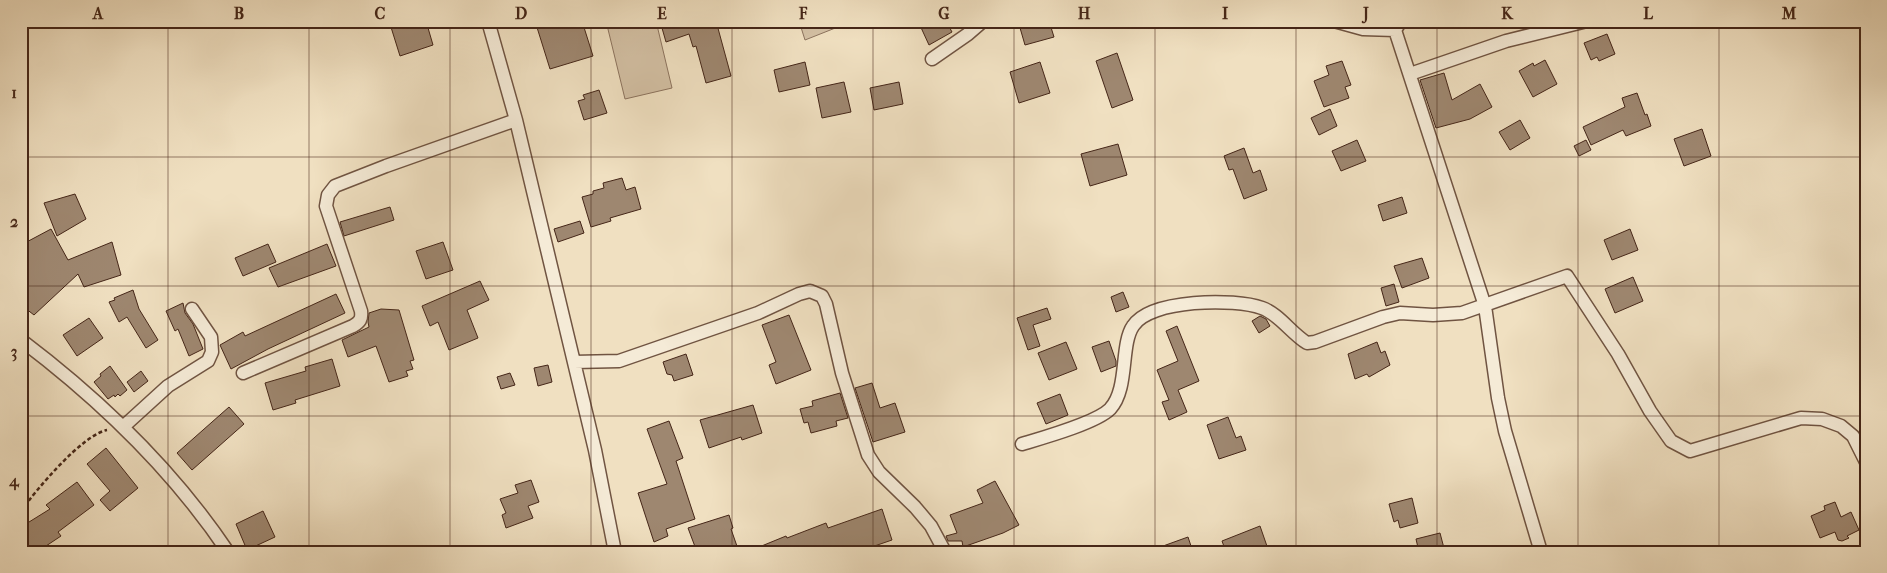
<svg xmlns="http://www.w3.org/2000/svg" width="1887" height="573" font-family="'IM FELL French Canon',serif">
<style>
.green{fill:#d3c0a4;stroke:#8c735e}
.building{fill:#9e8770;stroke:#452618}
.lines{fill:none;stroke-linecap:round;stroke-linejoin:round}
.street-casing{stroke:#705442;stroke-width:15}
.path{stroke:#452618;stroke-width:2.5;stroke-dasharray:4 2.5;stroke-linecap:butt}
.street{stroke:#f5ebd7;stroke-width:12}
.grid{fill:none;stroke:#452618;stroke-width:1;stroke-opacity:0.55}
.neatline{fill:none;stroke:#452618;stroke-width:2}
.grid-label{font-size:16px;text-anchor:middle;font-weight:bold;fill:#452618}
</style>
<rect width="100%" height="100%" fill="#f0e0c1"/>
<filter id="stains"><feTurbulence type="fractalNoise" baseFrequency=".004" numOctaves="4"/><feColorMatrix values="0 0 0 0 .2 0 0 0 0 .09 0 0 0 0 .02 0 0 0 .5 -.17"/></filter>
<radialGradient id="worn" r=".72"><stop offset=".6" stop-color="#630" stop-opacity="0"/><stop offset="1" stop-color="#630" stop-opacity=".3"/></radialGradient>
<path class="green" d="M606,21H656L672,88L625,99Z
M799,21H853L805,40Z"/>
<path class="building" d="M397,21H426L433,45L400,56L390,24Z
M535,21H582L593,56L550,69Z
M660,21H716L731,76L706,83L696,46L693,47L689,34L666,42Z
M918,21H946L952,32L929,45Z
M1018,21H1049L1054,37L1025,45Z
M1607,34L1615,54L1599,61L1597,57L1591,60L1584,43Z
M1117,53L1133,100L1112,108L1096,61Z
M1545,60L1557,84L1533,97L1519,71L1533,63L1534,66Z
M1342,61L1351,85L1345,87L1349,98L1324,107L1314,81L1329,75L1326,66Z
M805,62L810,85L779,92L774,70Z
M1040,62L1050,93L1019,103L1010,72Z
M1444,73L1452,100L1480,84L1492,107L1470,119L1436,128L1420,80Z
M844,82L851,112L822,118L816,88Z
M899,82L903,104L874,110L870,88Z
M599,90L607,113L584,120L578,101L585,99L583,95Z
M1637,93L1645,115L1647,114L1651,126L1626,136L1623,130L1591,145L1583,127L1625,107L1622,98Z
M1330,109L1337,126L1319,135L1311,118Z
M1520,120L1530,138L1510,150L1499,132Z
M1702,129L1711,156L1684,166L1674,139Z
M1357,140L1366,161L1341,171L1332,151Z
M1586,140L1591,150L1579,156L1574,146Z
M1118,144L1127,175L1090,186L1081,154Z
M1244,148L1253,173L1260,170L1267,190L1244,199L1233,169L1229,170L1224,156Z
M622,178L626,190L635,187L641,209L610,218L611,221L591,227L582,197L593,194V191L604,188L603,183Z
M75,194L86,219L57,236L44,203Z
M1402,197L1407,213L1383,221L1378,205Z
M390,207L394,220L344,236L340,222Z
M580,221L584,233L558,242L554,229Z
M51,229L68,260L112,242L121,275L84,287L78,274L34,315L25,308L21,299V245Z
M1630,229L1638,250L1612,260L1604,240Z
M443,242L453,270L426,279L416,251Z
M268,244L276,262L243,276L235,258Z
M327,244L336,266L278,287L269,268Z
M1422,258L1429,278L1402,288L1394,266Z
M1633,277L1643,301L1615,313L1605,289Z
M480,281L489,300L467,310L478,338L449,350L438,322L430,326L422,306Z
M1394,284L1399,302L1386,306L1381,288Z
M133,290L139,309L158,340L146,348L127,317L119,322L109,302L115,300L114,298Z
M1123,292L1129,307L1116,312L1111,297Z
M336,294L345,313L268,349L231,369L220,345L243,332L245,336Z
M183,303L185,313L193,324L203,349L189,356L178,329L175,331L166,311Z
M1047,308L1051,319L1033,325L1040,346L1028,350L1017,318Z
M381,309L399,310L414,360L410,361L413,369L406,371L408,376L389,382L376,346L348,357L342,340L369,327L368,322L369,313Z
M789,315L811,370L776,384L769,365L776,362L762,325Z
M1260,316L1266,319L1270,326L1259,333L1252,321Z
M89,318L103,338L77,356L63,335Z
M1177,326L1199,381L1178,390L1187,412L1169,420L1162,402L1169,400L1157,370L1178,361L1166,331Z
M1109,341L1116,361V366L1101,372L1092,347Z
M1066,342L1077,369L1049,380L1038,353Z
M1377,342L1381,353L1385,351L1390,365L1369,377L1367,374L1355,379L1348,354Z
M686,354L693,375L674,381L672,375L667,374L663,362Z
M332,359L340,386L295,400L296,403L273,410L265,383L306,371L305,367Z
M548,365L552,382L538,386L534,368Z
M110,366L127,390L120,396L118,394L115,397L114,395L108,399L94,382L101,376L100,374Z
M141,371L148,381L134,392L127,382Z
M510,373L515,385L501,389L497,377Z
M872,383L880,408L895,403L905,432L873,442L855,388Z
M840,393L848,418L836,421L837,426L811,433L808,422L804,423L800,409L813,406L812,401Z
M1060,394L1068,415L1046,424L1037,403Z
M753,405L762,433L742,440L741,437L709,448L700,420Z
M229,407L244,424L192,470L177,453Z
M1228,417L1236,438L1241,436L1246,450L1219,459L1207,425Z
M669,421L683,458L676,461L695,519L666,529L668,536L654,542L638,493L667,484L647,429Z
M106,448L138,488L110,511L100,500L110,491L87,464Z
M531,480L539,502L528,506L533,518L506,528L502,515L506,513L500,499L518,493L515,485Z
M995,481L1019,525L1003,533L963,547L962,541H948L946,536L957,533L950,515L983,503L977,490Z
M77,482L94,505L58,532L61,536L37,552H25L21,546V527L50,509L46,505Z
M1412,498L1418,523L1400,528L1398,520L1394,522L1389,504Z
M1835,502L1841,517L1851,512L1859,530L1847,536L1849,538L1842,541L1838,540L1835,532L1820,538L1811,516L1825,510L1824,506Z
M882,509L892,540L857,552H843L841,548L830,552H747L786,536L787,538L826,523L828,528Z
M263,511L275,537L247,550L236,524Z
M729,515L733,528L731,529L739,552H697L688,528Z
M1260,526L1269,552H1226L1222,541Z
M1440,533L1445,552H1419L1416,539Z
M1188,537L1192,549L1183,552H1152V550Z"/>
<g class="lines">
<defs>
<path id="street" d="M488,21L516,120L595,450L615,552
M1334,21L1363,29L1395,30
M1401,21L1395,30L1485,306L1498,398L1505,431L1541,552
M932,59L968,34L983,21
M1410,74L1506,41L1587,21
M21,340C99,399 173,470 228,552
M574,362L619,361L758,313L799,294L810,291L822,296L826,304L842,373L868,455L879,472L915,507L931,526L945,552
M243,373L353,326C360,322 362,319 361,311L326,206L328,195L335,186L386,166L516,120
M123,427L168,386L208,361L212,352L211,337L192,309
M1022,444C1042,438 1096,423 1110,409C1129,389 1120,345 1133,326C1150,299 1235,298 1262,308C1279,314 1291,333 1307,343L1315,342L1383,317L1400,313L1433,315L1462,313L1567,276L1618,354L1650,411L1671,441L1690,451L1801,418L1822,419L1841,426L1853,436L1866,462"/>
</defs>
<use href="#street" class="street-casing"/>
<path class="path" d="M21,511C36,490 82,435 107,430"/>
<use href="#street" class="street"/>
</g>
<path class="grid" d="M168,21V552M309,21V552M450,21V552M591,21V552M732,21V552M873,21V552M1014,21V552M1155,21V552M1296,21V552M1437,21V552M1578,21V552M1719,21V552M21,157H1866M21,286H1866M21,416H1866"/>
<rect width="1887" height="573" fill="none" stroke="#f0e0c1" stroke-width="55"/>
<rect x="28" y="28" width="1832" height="518" class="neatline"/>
<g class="grid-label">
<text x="98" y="19">A</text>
<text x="239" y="19">B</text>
<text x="380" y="19">C</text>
<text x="521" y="19">D</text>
<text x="662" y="19">E</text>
<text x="803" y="19">F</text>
<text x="944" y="19">G</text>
<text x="1084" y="19">H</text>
<text x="1225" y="19">I</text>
<text x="1366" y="19">J</text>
<text x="1507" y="19">K</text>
<text x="1648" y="19">L</text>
<text x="1789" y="19">M</text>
<text x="14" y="98">1</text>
<text x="14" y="227">2</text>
<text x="14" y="357">3</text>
<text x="14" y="486">4</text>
</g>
<rect width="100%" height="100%" filter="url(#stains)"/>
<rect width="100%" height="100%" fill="url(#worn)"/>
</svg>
